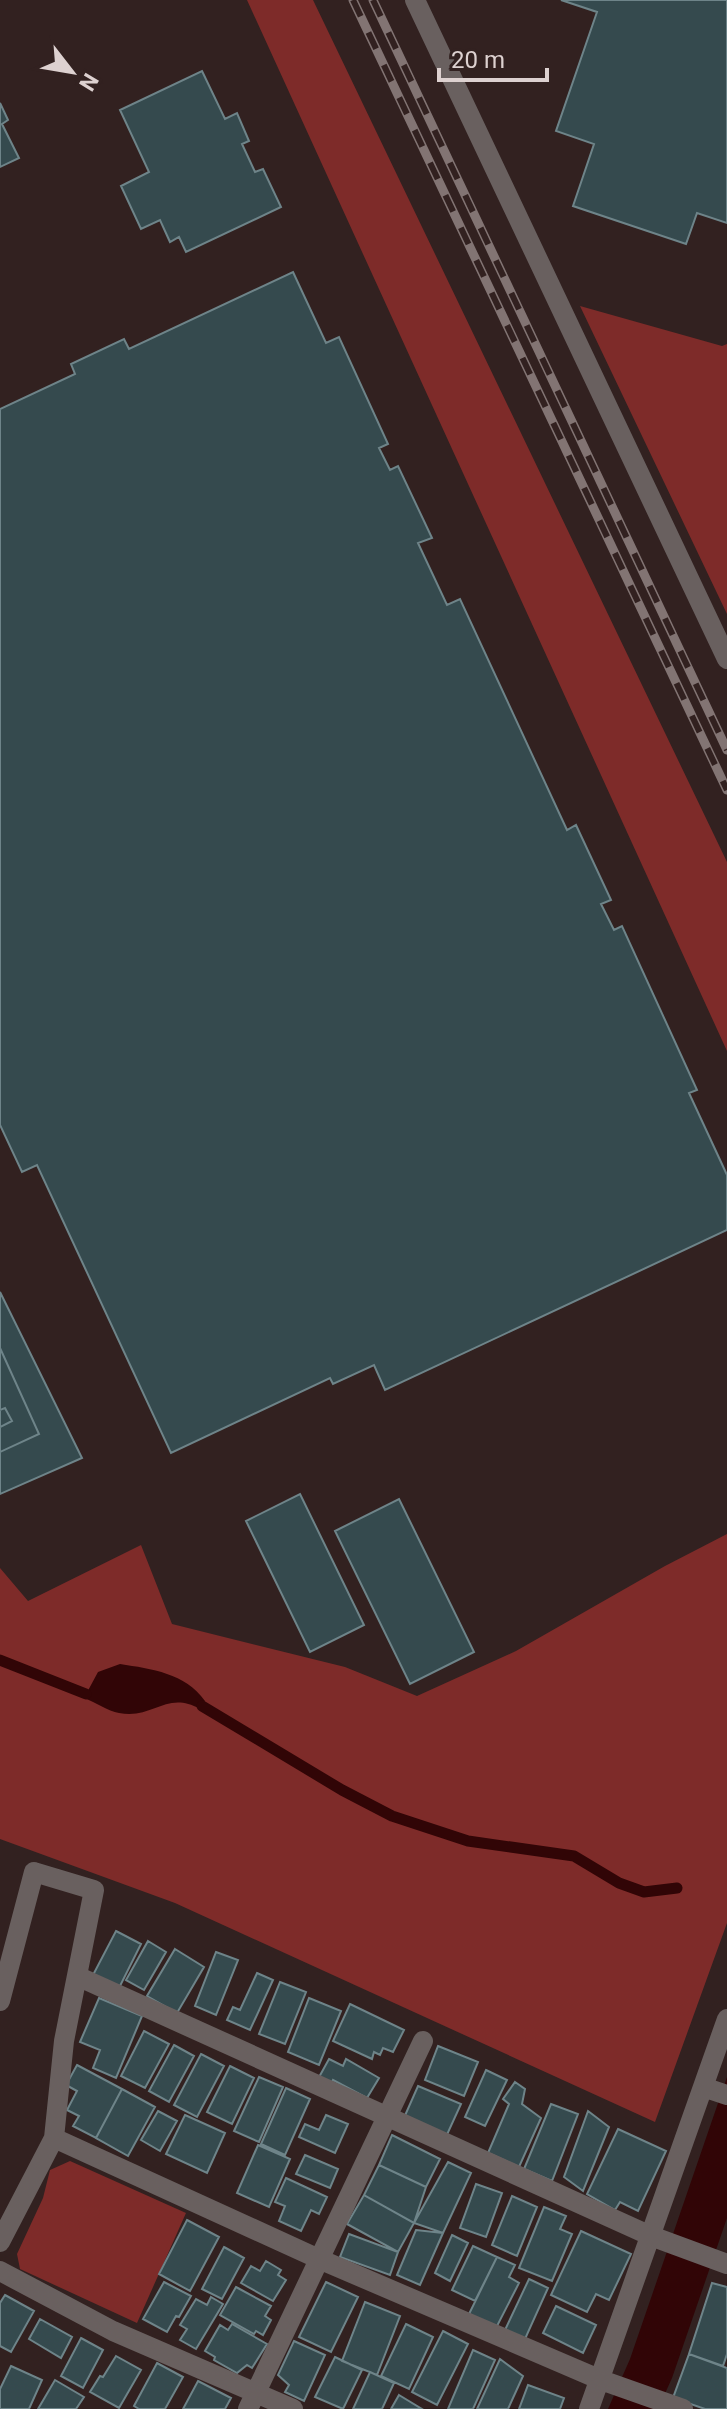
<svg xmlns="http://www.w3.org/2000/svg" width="727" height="2409" font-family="Roboto,sans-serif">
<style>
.green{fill:#7e2b29}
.water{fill:#310506}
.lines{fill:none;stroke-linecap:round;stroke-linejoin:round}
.stream{stroke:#310506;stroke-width:11}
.building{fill:#354a4e;stroke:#6e8489;stroke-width:2}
.minor{stroke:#69605f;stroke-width:20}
.rail-casing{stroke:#827473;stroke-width:9}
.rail{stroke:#322120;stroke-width:6;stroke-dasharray:18;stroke-linecap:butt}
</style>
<rect width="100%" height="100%" fill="#322120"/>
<path class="green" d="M247,0H313L727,862V1051Z
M580,306L722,346L727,344V614Z
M727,1534V1923L655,2122L175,1903L0,1839V1568L28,1601L141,1545L172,1624L345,1667L417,1696L516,1651L665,1566Z
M70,2161L186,2213L137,2323L20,2269L17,2254L43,2198L50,2170Z"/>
<path class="water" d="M120,1664C152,1669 185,1673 205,1701L200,1709C166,1690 153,1720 119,1713C108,1711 95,1702 84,1698L98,1672Z
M727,2077V2218L672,2378L658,2409H608L630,2359Z"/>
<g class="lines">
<path class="stream" d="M0,1660L86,1694
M202,1706L342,1790L392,1816L468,1841L574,1856L619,1883L644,1892L677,1888"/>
</g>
<path class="building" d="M561,0H727V223L697,213L686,244L573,206L594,144L556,131L597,12Z
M202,71L225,119L237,113L249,141L242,144L255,172L263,169L281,207L186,252L179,237L170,242L160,220L141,229L121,186L149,172L120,110Z
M0,103L8,120L2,124L19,158L0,167Z
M293,272L326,343L339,337L388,444L379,448L390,470L398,466L432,538L418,543L447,605L460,599L567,830L576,825L611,900L601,904L614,930L622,926L697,1090L689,1093L727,1175V1230L385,1390L374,1365L333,1384L330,1378L171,1453L37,1165L22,1172L0,1125V409L75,374L71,364L124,339L129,349Z
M0,1292L82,1458L0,1494Z
M0,1348L39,1434L0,1452V1427L12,1421L5,1408L0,1410Z
M300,1494L364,1625L310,1652L246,1521Z
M399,1499L474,1652L410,1684L335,1531Z
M116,1931L141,1944L119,1988L93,1975Z
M148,1941L166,1952L144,1990L126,1980Z
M175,1949L204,1967L177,2013L147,1996Z
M216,1952L238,1960L216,2015L195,2006Z
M257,1973L273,1980L250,2030L227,2020L233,2007L240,2010Z
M280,1982L306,1992L285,2044L259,2034Z
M99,1998L142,2016L116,2078L93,2068L100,2050L80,2042Z
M309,1998L341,2011L319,2065L288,2052Z
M350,2004L404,2030L393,2052L383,2048L380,2055L374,2052L372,2059L333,2041Z
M144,2031L169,2044L145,2088L121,2076Z
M174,2045L194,2056L169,2102L149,2091Z
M438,2046L478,2062L464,2096L425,2080Z
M201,2054L224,2066L197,2117L174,2105Z
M329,2059L343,2066L346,2059L379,2078L367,2098L333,2080L330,2087L318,2079Z
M77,2065L122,2089L96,2138L73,2126L79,2116L67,2110L77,2091L66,2085Z
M230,2066L254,2078L232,2124L207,2112Z
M486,2070L507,2080L485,2126L465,2117Z
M259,2077L283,2087L259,2142L234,2131Z
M515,2082L525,2089L522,2104L541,2118L519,2167L488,2153L509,2104L503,2099Z
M418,2086L461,2104L445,2139L403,2120Z
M286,2088L310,2099L285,2155L261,2144Z
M122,2089L155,2107L128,2156L96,2138Z
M551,2104L578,2114L552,2181L524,2169Z
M158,2111L177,2121L160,2151L141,2140Z
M588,2111L609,2127L583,2191L564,2177Z
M185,2115L225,2133L207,2173L166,2154Z
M326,2115L348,2124L335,2153L299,2137L305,2124L319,2130Z
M618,2129L666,2151L638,2211L620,2202L615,2210L587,2194Z
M392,2135L440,2159L426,2187L379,2165Z
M258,2145L290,2159L269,2207L237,2193Z
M305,2155L338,2169L330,2188L296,2174Z
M448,2162L471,2173L443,2233L414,2223Z
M379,2165L426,2187L414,2223L364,2195Z
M286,2178L327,2197L319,2214L311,2210L301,2231L279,2221L285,2206L275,2202Z
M476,2184L502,2193L486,2237L460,2228Z
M364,2195L414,2223L398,2252L347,2224Z
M512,2196L537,2207L517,2256L492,2245Z
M544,2207L566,2216L560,2229L572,2234L552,2281L519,2268Z
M187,2220L219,2237L190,2291L159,2274Z
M416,2230L443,2233L420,2285L397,2275Z
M581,2231L631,2254L609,2300L596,2294L587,2312L551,2295Z
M349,2234L398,2252L390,2275L340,2257Z
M452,2235L468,2243L450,2281L435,2273Z
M473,2246L497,2257L475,2301L452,2290Z
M224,2247L244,2258L222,2299L202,2289Z
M497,2257L515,2265L509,2277L519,2283L496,2328L469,2314Z
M266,2261L281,2270L278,2275L286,2280L273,2301L241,2283L251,2266L260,2271Z
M529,2279L548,2288L525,2339L505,2330Z
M164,2282L191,2296L179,2317L176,2316L167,2332L143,2319Z
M326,2282L358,2297L331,2352L299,2337Z
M712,2283L727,2287V2354L723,2366L689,2354Z
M236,2287L271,2306L265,2316L271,2320L263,2335L256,2331L254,2334L220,2315Z
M5,2295L34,2311L11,2352L0,2346V2303Z
M211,2297L223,2304L196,2349L180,2340L187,2329L180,2325L196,2299L207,2305Z
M365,2302L400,2316L377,2375L342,2361Z
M556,2306L596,2325L583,2353L543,2333Z
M40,2319L72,2337L61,2358L29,2339Z
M232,2324L267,2344L252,2368L247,2365L237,2373L214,2360L215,2357L205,2351L220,2325L228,2330Z
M406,2324L433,2337L409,2389L381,2376Z
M443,2331L468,2344L437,2405L412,2392Z
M81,2338L103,2350L83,2388L61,2376Z
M294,2341L325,2355L304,2401L285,2392L289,2385L278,2375Z
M473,2350L495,2360L473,2409H448Z
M689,2354L727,2368V2409H705L673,2398Z
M116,2356L141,2370L119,2408L90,2392L100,2376L103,2377Z
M335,2357L362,2370L343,2409L315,2397Z
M500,2359L523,2376L508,2409H477Z
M157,2363L183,2377L165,2409H139L134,2406Z
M11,2366L42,2380L29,2409H0V2389Z
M370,2372L394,2383L382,2409H353Z
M55,2380L84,2397L76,2409H38Z
M198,2381L231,2398L225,2409H183Z
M528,2385L564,2398L560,2409H519Z
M399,2395L422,2409H391Z"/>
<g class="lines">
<path class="minor" d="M415,0L727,659
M77,1976L651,2236L727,2264
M0,2001L34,1872L94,1890L64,2041L54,2138L0,2242
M703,2087L727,2095
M54,2138L319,2259L601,2380L683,2409
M0,2271L113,2331L293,2409
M248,2409L423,2041
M589,2409L727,2019"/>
<defs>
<path id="rail" d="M353,0L727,790
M373,0L727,750"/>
</defs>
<use href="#rail" class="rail-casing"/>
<use href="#rail" class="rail"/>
</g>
<g transform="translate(72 72) rotate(121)" stroke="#322120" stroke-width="6" paint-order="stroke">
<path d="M0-6L14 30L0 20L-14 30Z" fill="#ddd1d0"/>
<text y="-12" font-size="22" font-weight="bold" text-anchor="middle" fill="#ddd1d0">N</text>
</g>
<path d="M439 68v12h108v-12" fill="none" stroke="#ddd1d0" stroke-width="4"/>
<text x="451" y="68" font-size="24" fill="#ddd1d0" stroke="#322120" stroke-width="6" paint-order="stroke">20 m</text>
</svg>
